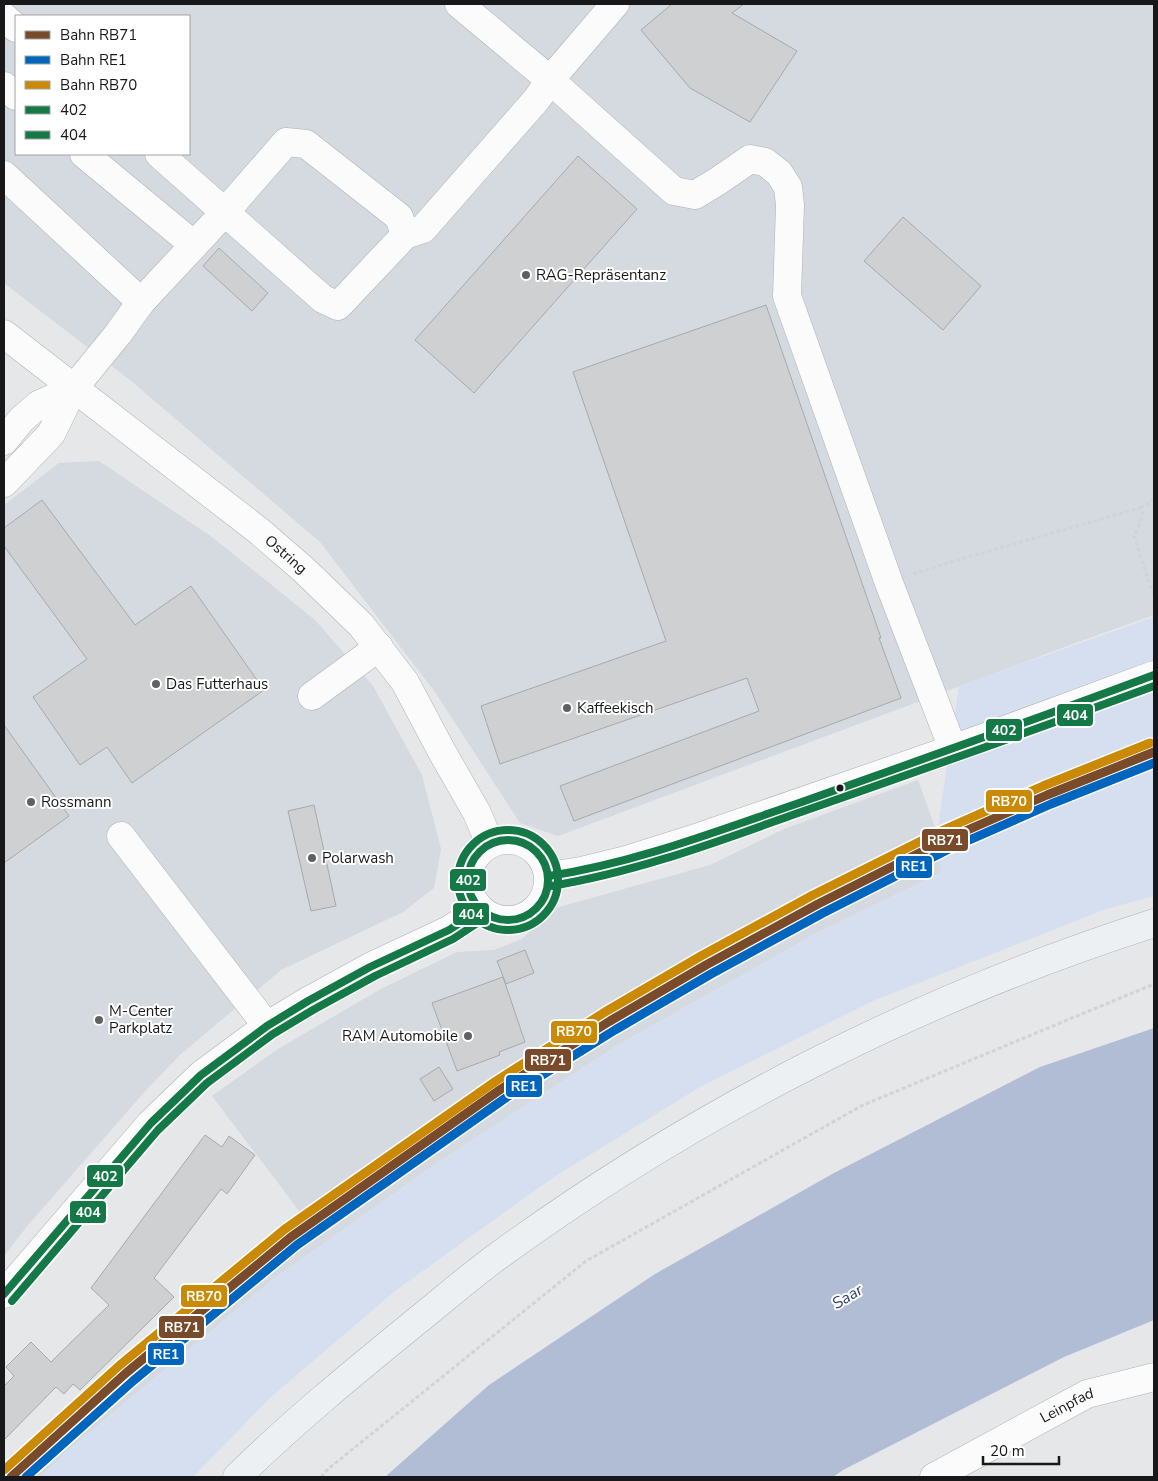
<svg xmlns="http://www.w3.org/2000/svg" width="1158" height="1481" font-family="'Nunito Sans',sans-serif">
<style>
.built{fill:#d5d9e0;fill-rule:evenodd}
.grass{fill:#d6dff0}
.water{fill:#b1bdd5}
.building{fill:#ced0d1;stroke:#a8a9ab}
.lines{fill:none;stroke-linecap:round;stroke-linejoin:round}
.minor-casing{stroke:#b0b1b2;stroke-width:29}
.major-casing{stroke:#aeb3bb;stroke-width:29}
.path{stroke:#d2d3d4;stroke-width:3;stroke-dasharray:4 2.5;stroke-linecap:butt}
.minor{stroke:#fbfbfc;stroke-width:28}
.major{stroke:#edf0f3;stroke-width:28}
.bus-1-casing{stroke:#fff;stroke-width:11}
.bus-2-casing{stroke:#fff;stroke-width:11}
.bus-1{stroke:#157947;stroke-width:8}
.bus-2{stroke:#157947;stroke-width:8}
.rail-1-casing{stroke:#fff;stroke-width:12}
.rail-2-casing{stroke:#fff;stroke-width:12}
.rail-3-casing{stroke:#fff;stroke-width:12}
.rail-1{stroke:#7a4b2a;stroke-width:9}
.rail-2{stroke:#0065bd;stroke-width:9}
.rail-3{stroke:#ca8a05;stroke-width:9}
.poi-dot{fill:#606062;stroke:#fff;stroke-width:2}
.bus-dot{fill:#18181a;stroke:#fff;stroke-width:2}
.labels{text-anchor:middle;stroke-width:4;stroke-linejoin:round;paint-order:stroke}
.poi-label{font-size:15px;fill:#18181a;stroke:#fff;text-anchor:start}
.street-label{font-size:15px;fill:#18181a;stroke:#fff}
.water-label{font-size:16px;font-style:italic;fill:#304471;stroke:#fff}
.line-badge{stroke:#fff;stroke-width:2}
.badge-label{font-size:14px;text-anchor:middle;font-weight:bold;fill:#fff}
</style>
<rect width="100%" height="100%" fill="#e5e7e9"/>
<path class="built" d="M4,4H1154V615L1078,642L558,836L520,823L435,692L320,542L130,380L4,283ZM16,16H189V154H16Z
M99,461L212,537L315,620L373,686L422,775L441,849L434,888L403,912L281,970L181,1054L147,1089L28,1225L4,1256V505L59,463Z
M918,780L937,833L942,872L817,933L618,1045L437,1163L272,1280L66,1452L40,1477H4V1467L41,1430L244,1256L300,1212L212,1096L278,1049L381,989L457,952L494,950L522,939L552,909L710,865L784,829Z"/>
<path class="grass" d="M1154,617V896L1106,909L873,1001L700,1087L554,1177L395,1291L270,1398L193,1477H40L66,1452L272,1280L437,1163L618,1045L817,933L942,872L937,833L959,686Z"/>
<path class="water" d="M1154,1028V1320L1064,1357L843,1470L833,1477H385L489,1385L655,1274L834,1173L1040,1067Z"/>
<path class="building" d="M672,4H744L732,13L797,51L750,122L690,88L641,30Z
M578,156L637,209L474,393L415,340Z
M903,217L981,286L943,330L864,261Z
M219,248L268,293L252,311L203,266Z
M766,305L881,638H879L901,698L574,821L560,786L759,711L747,678L500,764L481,706L666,641L573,372Z
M42,500L135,625L191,586L264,690L132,783L107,747L80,765L33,697L87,659L4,546V528Z
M4,725L69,816L4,863Z
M314,805L336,906L311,911L288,811Z
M525,950L534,973L506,984L497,961Z
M503,977L525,1042L499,1052L500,1055L457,1071L432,1003Z
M439,1067L453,1089L434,1101L420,1079Z
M205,1135L222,1147L229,1136L255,1155L227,1194L221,1189L154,1278L174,1297L80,1390L73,1384L64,1394L56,1387L4,1440V1386L14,1376L6,1367L31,1342L51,1362L109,1305L91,1288Z"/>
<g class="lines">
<defs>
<g id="minor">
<path d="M459,4L550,80L615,4"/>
<path d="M4,17L16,28"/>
<path d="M4,86L16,96"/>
<path d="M84,154L194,245"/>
<path d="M159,154L323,299L338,306L405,235L423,229L537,99L550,80L674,191L695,195L718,181L750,159L765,162L779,173L788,187L790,205L787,296L889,583L953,749"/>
<path d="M4,175L141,302"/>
<path id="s1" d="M4,334L259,531L304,570L361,625L405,682L441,750L477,813L490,844"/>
<path d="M4,441L21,420L38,405L73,389"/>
<path d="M4,483L51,434L73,389L118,334L141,302L225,212L286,142L306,144L399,217L405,235"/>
<path d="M312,696L379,647"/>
<path d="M121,836L267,1026"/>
<circle cx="508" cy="880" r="40"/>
<path d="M549,876L581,871L626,860L702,836L953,749L1154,675"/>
<path d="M4,1294L151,1123L201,1075L267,1026L308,1001L370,967L449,930L480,910"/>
<path id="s2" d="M934,1477L1087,1394L1154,1377"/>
</g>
<path id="major" d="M237,1477C293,1422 353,1373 413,1324C442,1301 469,1277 498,1256C697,1111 920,998 1154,923"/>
</defs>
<use href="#minor" class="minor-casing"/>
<use href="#major" class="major-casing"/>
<path class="path" d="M1140,508L1154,500
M913,574L954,561L1140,508L1143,515L1134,537L1153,594L1154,593
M321,1477L328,1469L586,1261L863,1105L1154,984"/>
<use href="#minor" class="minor"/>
<use href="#major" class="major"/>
<defs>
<path id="bus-1" d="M468 880a40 40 0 1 1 80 0a40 40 0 1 1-80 0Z
M549,876C635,863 717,831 799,803C918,761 1036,719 1154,675
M4,1294L151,1123L201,1075L267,1026L308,1001L370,967L449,930L480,910"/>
<path id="bus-2" d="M458 880a50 50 0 1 1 100 0a50 50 0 1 1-100 0Z
M551,886C637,872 719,841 801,812C919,771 1037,729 1154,686
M12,1301L158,1130L207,1083L273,1034L313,1010L375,976L453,939L485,918"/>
</defs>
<use href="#bus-1" class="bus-1-casing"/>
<use href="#bus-2" class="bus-2-casing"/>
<use href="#bus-1" class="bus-1"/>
<use href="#bus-2" class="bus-2"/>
<defs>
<path id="rail-1" d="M11,1477L126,1373L291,1237L501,1089L610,1021L706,965L818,904L945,840L1047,795L1154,752"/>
<path id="rail-2" d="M26,1477L133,1381L297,1245L507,1097L615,1030L711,974L823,913L949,849L1051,804L1154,763"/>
<path id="rail-3" d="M4,1470L120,1365L285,1229L496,1081L605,1012L701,956L813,895L941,831L1043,786L1150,743"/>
</defs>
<use href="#rail-1" class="rail-1-casing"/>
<use href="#rail-2" class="rail-2-casing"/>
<use href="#rail-3" class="rail-3-casing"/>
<use href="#rail-1" class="rail-1"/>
<use href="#rail-2" class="rail-2"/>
<use href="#rail-3" class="rail-3"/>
</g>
<g class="poi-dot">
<circle cx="526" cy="275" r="5"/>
<circle cx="156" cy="684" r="5"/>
<circle cx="567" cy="708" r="5"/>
<circle cx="31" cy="802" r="5"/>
<circle cx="312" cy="858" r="5"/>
<circle cx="99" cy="1020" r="5"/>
<circle cx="468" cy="1036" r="5"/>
</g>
<circle class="bus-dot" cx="840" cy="788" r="4.5"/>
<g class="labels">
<g class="poi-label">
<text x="536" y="280">RAG-Repräsentanz</text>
<text x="166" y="689">Das Futterhaus</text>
<text x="577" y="713">Kaffeekisch</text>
<text x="41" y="807">Rossmann</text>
<text x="322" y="863">Polarwash</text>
<text x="109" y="1016">M-Center<tspan x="109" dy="17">Parkplatz</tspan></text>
<text x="458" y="1041" text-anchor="end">RAM Automobile</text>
</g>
<g class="street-label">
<text dy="5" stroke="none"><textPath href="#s1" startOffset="358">Ostring</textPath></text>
<text dy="5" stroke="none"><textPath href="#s2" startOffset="151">Leinpfad</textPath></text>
</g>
<g class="water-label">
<text transform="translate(847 1296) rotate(-31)" y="6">Saar</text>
</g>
</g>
<g class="line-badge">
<rect x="1056" y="703" width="38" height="24" rx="5" fill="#157947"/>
<rect x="985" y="718" width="38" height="24" rx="5" fill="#157947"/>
<rect x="985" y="789" width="48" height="24" rx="5" fill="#ca8a05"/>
<rect x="921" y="828" width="48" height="24" rx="5" fill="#7a4b2a"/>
<rect x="895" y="855" width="38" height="24" rx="5" fill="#0065bd"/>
<rect x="449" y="868" width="38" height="24" rx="5" fill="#157947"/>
<rect x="452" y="902" width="38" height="24" rx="5" fill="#157947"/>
<rect x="550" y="1020" width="48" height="24" rx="5" fill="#ca8a05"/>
<rect x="524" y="1048" width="48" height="24" rx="5" fill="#7a4b2a"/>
<rect x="505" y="1074" width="38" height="24" rx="5" fill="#0065bd"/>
<rect x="86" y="1164" width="38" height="24" rx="5" fill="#157947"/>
<rect x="69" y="1200" width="38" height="24" rx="5" fill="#157947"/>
<rect x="180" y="1284" width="48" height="24" rx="5" fill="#ca8a05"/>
<rect x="158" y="1315" width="47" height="24" rx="5" fill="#7a4b2a"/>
<rect x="147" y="1342" width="38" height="24" rx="5" fill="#0065bd"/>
</g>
<g class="badge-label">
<text x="1075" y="720">404</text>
<text x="1004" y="735">402</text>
<text x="1009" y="806">RB70</text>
<text x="945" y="845">RB71</text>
<text x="914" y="871">RE1</text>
<text x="468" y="885">402</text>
<text x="471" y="919">404</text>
<text x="574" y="1036">RB70</text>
<text x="548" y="1065">RB71</text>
<text x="524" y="1091">RE1</text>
<text x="105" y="1181">402</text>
<text x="88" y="1217">404</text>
<text x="204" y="1301">RB70</text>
<text x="182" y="1332">RB71</text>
<text x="166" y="1359">RE1</text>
</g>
<rect width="1158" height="1481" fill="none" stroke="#18181a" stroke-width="10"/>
<rect x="15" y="15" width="175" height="140" fill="#ffffff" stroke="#a3a3a3"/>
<rect x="25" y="31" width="25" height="8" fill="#7a4b2a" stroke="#a3a3a3"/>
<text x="60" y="40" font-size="15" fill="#18181a">Bahn RB71</text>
<rect x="25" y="56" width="25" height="8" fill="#0065bd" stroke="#a3a3a3"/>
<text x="60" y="65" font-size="15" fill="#18181a">Bahn RE1</text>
<rect x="25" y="81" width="25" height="8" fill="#ca8a05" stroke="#a3a3a3"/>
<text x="60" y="90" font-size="15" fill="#18181a">Bahn RB70</text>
<rect x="25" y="106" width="25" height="8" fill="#157947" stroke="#a3a3a3"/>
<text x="60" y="115" font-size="15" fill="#18181a">402</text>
<rect x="25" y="131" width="25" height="8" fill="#157947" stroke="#a3a3a3"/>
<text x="60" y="140" font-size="15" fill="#18181a">404</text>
<path d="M983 1456v8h76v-8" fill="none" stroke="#18181a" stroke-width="2.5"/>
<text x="990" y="1456" font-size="15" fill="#18181a" stroke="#ffffff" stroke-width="4" paint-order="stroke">20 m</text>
</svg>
